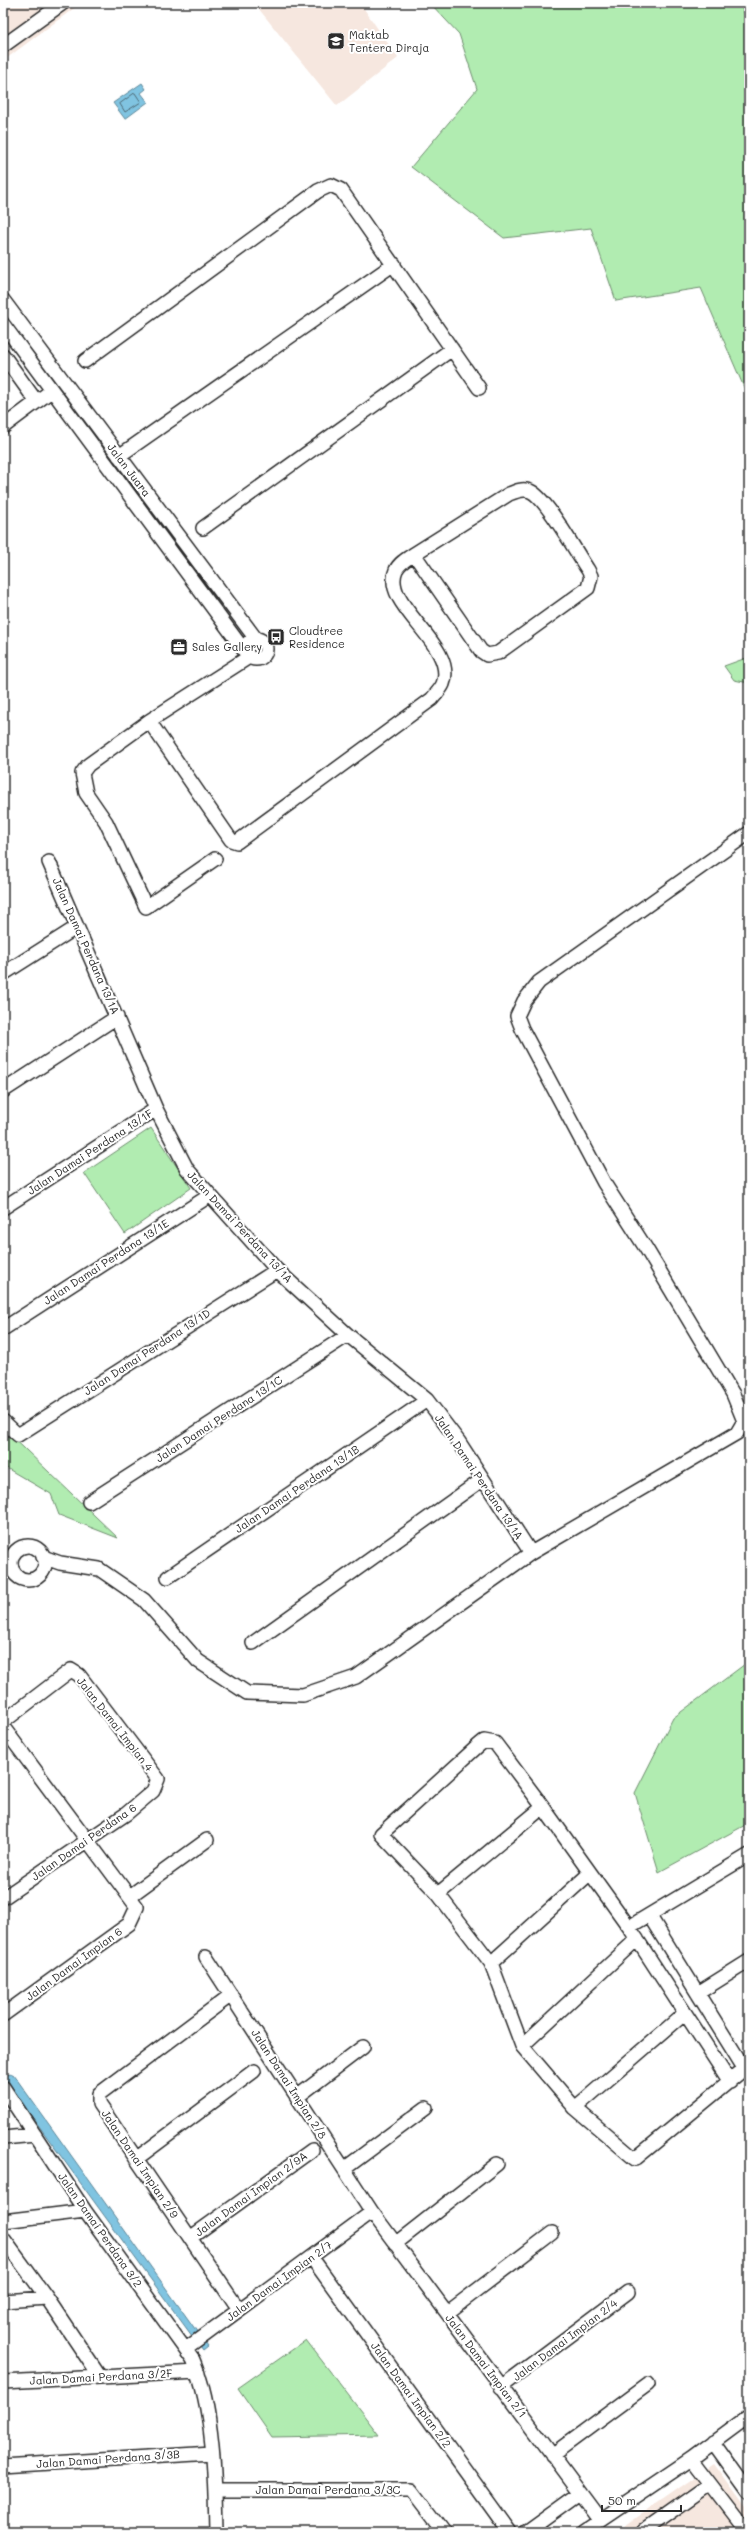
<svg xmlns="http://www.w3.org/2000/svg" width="752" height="2535" font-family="Mali,sans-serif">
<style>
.built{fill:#f6e7df}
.green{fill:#b1ecb1;stroke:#6e8c6e}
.water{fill:#80c4e1;stroke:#5e8798}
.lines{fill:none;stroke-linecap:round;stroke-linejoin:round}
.shore{stroke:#4d6874;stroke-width:1}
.minor-casing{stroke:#2b2b2b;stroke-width:16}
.minor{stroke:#fff;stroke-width:13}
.labels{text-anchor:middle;stroke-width:4;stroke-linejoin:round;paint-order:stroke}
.poi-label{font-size:11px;fill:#2b2b2b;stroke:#fff;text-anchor:start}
.street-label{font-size:11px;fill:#2b2b2b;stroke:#fff}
</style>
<rect width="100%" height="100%" fill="#fff"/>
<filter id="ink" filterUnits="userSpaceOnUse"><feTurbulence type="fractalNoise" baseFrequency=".025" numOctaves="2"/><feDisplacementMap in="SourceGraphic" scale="8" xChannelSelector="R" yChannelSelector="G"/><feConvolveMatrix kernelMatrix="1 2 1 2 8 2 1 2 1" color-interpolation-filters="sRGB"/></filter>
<g filter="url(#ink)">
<path class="built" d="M3,3H81L3,61Z
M254,3H360L398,58L337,106Z
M714,2463L749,2511V2532H615Z"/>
<path class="green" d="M430,3H740L749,26V399L701,288L616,301L591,228L504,238L411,167L477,89L459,34Z
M749,657V683L734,680L724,666Z
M151,1128L191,1188L125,1234L84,1173Z
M3,1428L118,1538L59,1515L51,1494L3,1466Z
M749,1661V1823L659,1872L635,1793L673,1718Z
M306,2340L379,2435L272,2437L238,2388Z"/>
<path class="water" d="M142,83L146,89L141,93L148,102L125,119L113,103Z
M13,2074L208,2347L203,2351L9,2085L3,2086V2075Z"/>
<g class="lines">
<path class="shore" d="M135,93L141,102L125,112L120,104Z"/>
<defs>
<path id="minor" d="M3,46L63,3
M3,300L256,639
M3,324L249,657
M3,355L36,401
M85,361L318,191L331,185L341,190L479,388
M3,427L51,391
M119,456L394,264
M203,528L452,349
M246 649a10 10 0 1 1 20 0a10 10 0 1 1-20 0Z
M149,721L231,840L237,842L432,699C435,695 441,689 443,684C458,645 380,605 396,570C399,563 408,558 414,554L509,494C516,491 523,488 530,491C546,497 577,554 588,570L591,576L588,588L498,653L487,655L481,651L414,554
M215,859L146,907L106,822L86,793L82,773L88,765L149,721L249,657
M49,862L156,1109L187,1169L277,1270L348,1335L427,1400L459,1442L531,1553
M3,974L77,927
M3,1091L117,1017
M3,1208L156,1109
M3,1329L209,1196
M3,1421L18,1435L277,1270
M89,1502L348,1335
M11 1563a17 17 0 1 1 34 0a17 17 0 1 1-34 0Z
M43,1557L60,1563L99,1569L144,1600L198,1661L247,1693L303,1695L356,1677L531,1553L737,1433L744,1421L733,1394L647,1250L604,1183L522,1029L517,1016L524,1001L539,982L749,833
M168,1577L427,1400
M253,1643L483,1479
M3,1722L71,1670L79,1675L158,1779L153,1791L126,1814L3,1898
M3,1727L137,1907L129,1924L3,2015
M438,1894L543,1807
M130,1896L207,1840
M649,1915L744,2068
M629,1927L749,1855
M206,1957L372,2212L601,2520
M491,1963L589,1874
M698,1993L749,1961
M231,1995L99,2094V2104L239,2310
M522,2046L637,1939
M730,2082L629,1927L543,1807L495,1743L484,1741L478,1746L381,1834L438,1894L491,1963L522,2046L575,2108L635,2159L749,2065
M3,2087L85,2211L193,2360C214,2409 215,2480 216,2532
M297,2097L363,2047
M575,2108L684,2014
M3,2138L35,2135
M136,2159L254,2071
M344,2169L426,2108
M3,2221L85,2211
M3,2238L47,2298L100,2377
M190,2238L312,2150
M395,2244L497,2164
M312,2258L510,2532
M3,2301L47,2298
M447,2313L552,2233
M186,2349L372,2212
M3,2382L198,2372
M501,2387L628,2292
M713,2442L749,2492
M552,2455L648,2384
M691,2459L747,2532
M3,2466L212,2453
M215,2490H412L444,2532
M526,2532L580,2493
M583,2532L691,2459L749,2416
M642,2532L710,2484"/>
</defs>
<use href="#minor" class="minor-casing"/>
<use href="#minor" class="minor"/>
</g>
</g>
<defs>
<symbol id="school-square" viewBox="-11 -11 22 22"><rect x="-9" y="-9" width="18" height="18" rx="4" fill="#2b2b2b" stroke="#fff"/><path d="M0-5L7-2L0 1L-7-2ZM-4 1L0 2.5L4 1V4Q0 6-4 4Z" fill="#fff"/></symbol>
<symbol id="bus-square" viewBox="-11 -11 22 22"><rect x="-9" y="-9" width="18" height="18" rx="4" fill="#2b2b2b" stroke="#fff"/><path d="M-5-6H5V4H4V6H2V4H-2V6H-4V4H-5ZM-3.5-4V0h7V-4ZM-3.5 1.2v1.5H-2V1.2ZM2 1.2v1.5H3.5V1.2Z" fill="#fff"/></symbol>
<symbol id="office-square" viewBox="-11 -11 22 22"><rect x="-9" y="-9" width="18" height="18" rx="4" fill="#2b2b2b" stroke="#fff"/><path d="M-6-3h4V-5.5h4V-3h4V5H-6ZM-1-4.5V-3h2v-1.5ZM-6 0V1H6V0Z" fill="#fff"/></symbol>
</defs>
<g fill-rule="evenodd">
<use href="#school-square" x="326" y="31" width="20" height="20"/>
<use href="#bus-square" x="266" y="627" width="20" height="20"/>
<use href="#office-square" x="169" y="637" width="20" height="20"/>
</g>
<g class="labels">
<g class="poi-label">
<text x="349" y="39">Maktab<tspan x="349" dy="13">Tentera Diraja</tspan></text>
<text x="289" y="635">Cloudtree<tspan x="289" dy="13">Residence</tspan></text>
<text x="192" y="651">Sales Gallery</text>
</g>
<g class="street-label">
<text transform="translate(129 470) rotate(53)" y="4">Jalan Juara</text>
<text transform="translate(86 946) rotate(66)" y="4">Jalan Damai Perdana 13/1A</text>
<text transform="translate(90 1152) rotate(-33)" y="4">Jalan Damai Perdana 13/1F</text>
<text transform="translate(240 1227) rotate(47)" y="4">Jalan Damai Perdana 13/1A</text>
<text transform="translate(106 1262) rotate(-33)" y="4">Jalan Damai Perdana 13/1E</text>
<text transform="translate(147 1352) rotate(-33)" y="4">Jalan Damai Perdana 13/1D</text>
<text transform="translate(219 1419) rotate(-33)" y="4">Jalan Damai Perdana 13/1C</text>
<text transform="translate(479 1477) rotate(56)" y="4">Jalan Damai Perdana 13/1A</text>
<text transform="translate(297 1489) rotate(-34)" y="4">Jalan Damai Perdana 13/1B</text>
<text transform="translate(115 1724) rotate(52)" y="4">Jalan Damai Impian 4</text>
<text transform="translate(84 1842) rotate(-35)" y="4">Jalan Damai Perdana 6</text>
<text transform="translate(74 1964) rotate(-36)" y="4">Jalan Damai Impian 6</text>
<text transform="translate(289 2084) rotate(57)" y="4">Jalan Damai Impian 2/8</text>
<text transform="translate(140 2164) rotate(56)" y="4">Jalan Damai Impian 2/9</text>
<text transform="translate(251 2194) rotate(-36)" y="4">Jalan Damai Impian 2/9A</text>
<text transform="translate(100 2230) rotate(55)" y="4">Jalan Damai Perdana 3/2</text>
<text transform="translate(279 2281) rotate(-36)" y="4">Jalan Damai Impian 2/7</text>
<text transform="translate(565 2340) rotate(-37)" y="4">Jalan Damai Impian 2/4</text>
<text transform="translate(486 2366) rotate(53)" y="4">Jalan Damai Impian 2/1</text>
<text transform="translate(101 2377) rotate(-3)" y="4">Jalan Damai Perdana 3/2F</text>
<text transform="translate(411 2395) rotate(54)" y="4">Jalan Damai Impian 2/2</text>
<text transform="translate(108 2459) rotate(-4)" y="4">Jalan Damai Perdana 3/3B</text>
<text x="328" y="2494">Jalan Damai Perdana 3/3C</text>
</g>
</g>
<rect width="752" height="2535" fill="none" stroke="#fff" stroke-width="16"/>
<rect x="8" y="8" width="736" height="2519" fill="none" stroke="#2b2b2b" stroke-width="1.5" filter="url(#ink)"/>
<path d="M602 2505v6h79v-6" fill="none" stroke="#2b2b2b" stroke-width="2"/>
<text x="608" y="2505" font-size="12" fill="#2b2b2b" stroke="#ffffff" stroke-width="3" paint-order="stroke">50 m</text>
</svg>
